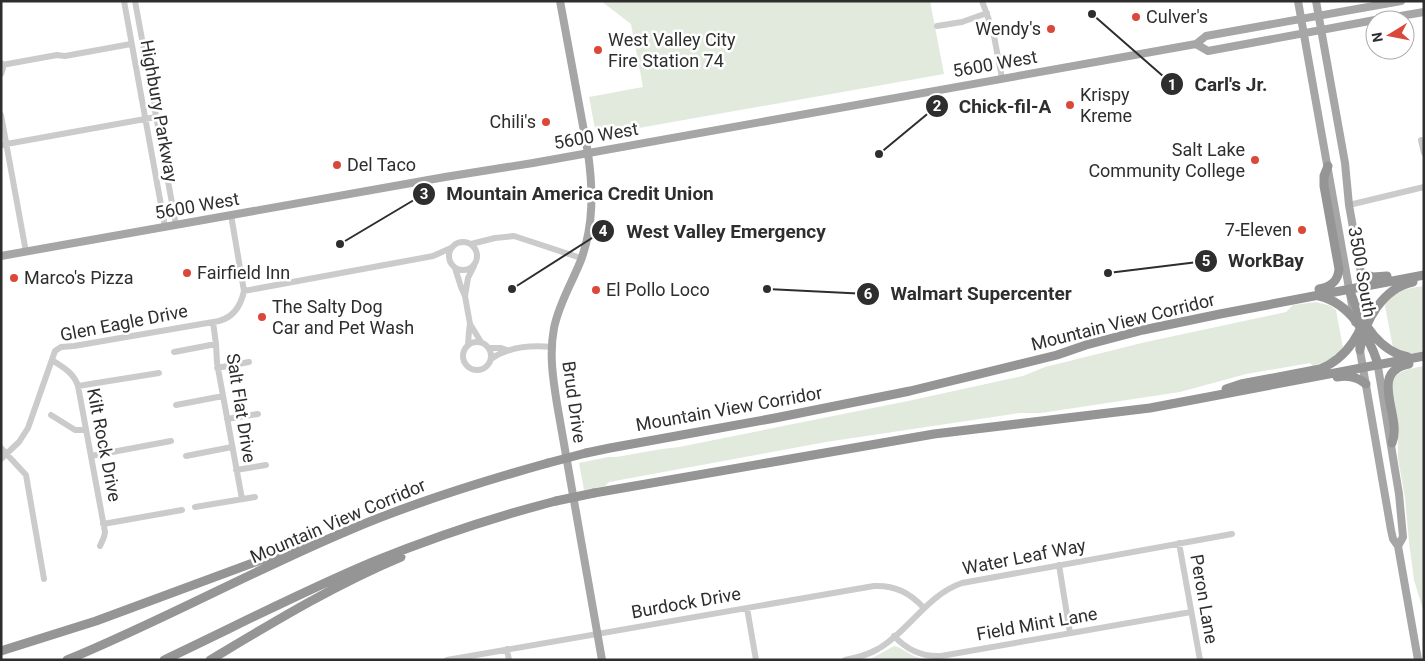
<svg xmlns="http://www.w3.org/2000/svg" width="1425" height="661" font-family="Roboto,sans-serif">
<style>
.green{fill:#e1eadc}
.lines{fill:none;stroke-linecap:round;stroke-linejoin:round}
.minor{stroke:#cbcbcb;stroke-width:6}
.major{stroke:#a6a6a6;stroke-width:8}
.highway{stroke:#959595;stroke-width:9}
.highway-bridge{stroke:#959595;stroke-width:9}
.poi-dot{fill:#da483a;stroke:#fff;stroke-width:2}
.labels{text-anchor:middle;stroke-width:5;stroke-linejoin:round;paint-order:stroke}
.poi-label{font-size:18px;fill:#2e2e2e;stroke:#fff;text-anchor:start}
.street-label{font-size:18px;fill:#2e2e2e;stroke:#fff}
.leader{fill:none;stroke:#2e2e2e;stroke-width:2}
.callout-dot{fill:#2e2e2e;stroke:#fff;stroke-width:2}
.mark-label{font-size:15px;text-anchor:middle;font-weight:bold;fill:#fff}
.callout-label{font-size:19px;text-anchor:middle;font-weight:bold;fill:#2e2e2e;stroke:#fff;stroke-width:5;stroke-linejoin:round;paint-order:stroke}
</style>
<rect width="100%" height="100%" fill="#fff"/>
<path class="green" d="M601,1H930L944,74L605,134L595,129L589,97L643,87L631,24Z
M1424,286V351C1412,355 1404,353 1393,348L1385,306C1389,291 1410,288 1424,286Z
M1316,302L1331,306L1336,310L1343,348L1330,360L1313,366L1310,363L1246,374L1180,392L1041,413H1020L826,442L609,482L605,486L584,490L579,463L608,457H616L662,449L679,447L908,401L1023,376L1045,367L1146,342L1286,312L1293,305Z
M1424,366V613L1414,580L1409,542L1405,498L1398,458V436L1390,386C1394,370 1410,369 1424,366Z
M894,646L898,647L914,656L925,660H869Z"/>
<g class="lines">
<path class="minor" d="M124,1L165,227
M135,1L176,225
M982,1L993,31L1002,78
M937,26L962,22L987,13
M1,63L3,68L1,74
M2,65L57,55L65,56L131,44
M1,115L26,252
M1421,140L1424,153
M1,145L156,117
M1349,205L1424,187
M449 256a14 14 0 1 1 28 0a14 14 0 1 1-28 0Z
M471,244L495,238L514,236L581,258
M455,268L461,287L465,296L470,324L469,331L468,345
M244,291L433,256L451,248
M465,296L468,278L474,266
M213,322L216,344L217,363L242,499
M470,324L481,342
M463 356a14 14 0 1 1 28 0a14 14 0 1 1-28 0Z
M490,348H501L507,350
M174,352L216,344
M491,359C508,347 531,345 552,347
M52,360C63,367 74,373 78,386L105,532L104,537L100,546
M217,368L249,362
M78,386L159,373
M176,405L223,396
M51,415L75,430H86
M227,419L258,414
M1,448L26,475L44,579
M91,456L171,441
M186,456L232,447
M1,459L19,442L28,428L55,351L61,347L74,346L219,321C234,317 241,305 244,291L231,215
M236,470L266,465
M195,507L255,497
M103,524L182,510
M1179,543L1200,660
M1059,565L1070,633
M747,608L756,660
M894,636C907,650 922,657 941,656L1191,612
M507,649L509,660
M447,660L874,586C895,585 910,593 924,608
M845,660C856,658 867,655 878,649C909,631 927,595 962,583L1232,534"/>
<path class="major" d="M560,1L588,153C593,189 594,225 581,260C572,283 559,303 554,328C549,354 553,379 557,404L602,660
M1298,1L1355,322
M1316,1L1345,163L1349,205L1367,307
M1377,20L1424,12
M1196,44L1208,51L1375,20
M1,256L445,177L533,163L1196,44L1206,36L1401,1
M1359,345L1391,530L1393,539L1398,546L1418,660
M1377,361L1399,494L1403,537L1398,546"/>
<path class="highway" d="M1361,273L1373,277L1387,276
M1319,289C1330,287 1338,282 1339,269L1324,186V176L1328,166
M1349,289C1359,317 1376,351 1408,357
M1319,296C1350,303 1369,336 1378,364
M1360,350C1364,321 1383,288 1413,282
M1337,377C1348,375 1358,377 1366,384
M1226,389L1241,384L1320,369C1346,359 1366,330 1366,302
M1392,443C1403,417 1367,372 1409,364
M586,453L610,448L775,418L910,391L1057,355L1086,345L1143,330L1220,314L1424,275
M594,493L934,434L1150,408L1424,356
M1,651L96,621L312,541
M67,660C162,621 252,571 347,531C412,503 480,482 548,463
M164,660C234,627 303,591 375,561C434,537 494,517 556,501
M210,660C272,623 334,585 401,557"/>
<path class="highway-bridge" d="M548,463L586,453
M556,501L594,493"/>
</g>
<g class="poi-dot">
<circle cx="1136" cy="17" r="5"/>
<circle cx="1051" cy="29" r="5"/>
<circle cx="598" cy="50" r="5"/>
<circle cx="1070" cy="105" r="5"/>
<circle cx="546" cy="122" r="5"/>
<circle cx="1255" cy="160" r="5"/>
<circle cx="337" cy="165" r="5"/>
<circle cx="1302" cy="230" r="5"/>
<circle cx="187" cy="273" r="5"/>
<circle cx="14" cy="278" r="5"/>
<circle cx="596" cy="290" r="5"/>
<circle cx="262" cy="317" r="5"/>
</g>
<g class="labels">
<g class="poi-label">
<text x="1146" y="23">Culver's</text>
<text x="1041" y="35" text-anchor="end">Wendy's</text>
<text x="608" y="46">West Valley City<tspan x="608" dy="21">Fire Station 74</tspan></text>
<text x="1080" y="101">Krispy<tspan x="1080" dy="21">Kreme</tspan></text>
<text x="536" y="128" text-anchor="end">Chili's</text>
<text x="1245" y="156" text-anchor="end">Salt Lake<tspan x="1245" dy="21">Community College</tspan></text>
<text x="347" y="171">Del Taco</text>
<text x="1292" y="236" text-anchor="end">7-Eleven</text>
<text x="197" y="279">Fairfield Inn</text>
<text x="24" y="284">Marco's Pizza</text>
<text x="606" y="296">El Pollo Loco</text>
<text x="272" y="313">The Salty Dog<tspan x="272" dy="21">Car and Pet Wash</tspan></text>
</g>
<g class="street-label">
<text transform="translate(995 64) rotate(-10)" y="6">5600 West</text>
<text transform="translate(159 111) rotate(80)" y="6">Highbury Parkway</text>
<text transform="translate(596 136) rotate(-10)" y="6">5600 West</text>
<text transform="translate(197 206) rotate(-10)" y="6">5600 West</text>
<text transform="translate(1362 272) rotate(80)" y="6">3500 South</text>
<text transform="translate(1123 322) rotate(-14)" y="6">Mountain View Corridor</text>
<text transform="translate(124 323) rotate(-11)" y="6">Glen Eagle Drive</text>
<text transform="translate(574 402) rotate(82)" y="6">Brud Drive</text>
<text transform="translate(241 408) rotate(81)" y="6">Salt Flat Drive</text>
<text transform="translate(729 409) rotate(-10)" y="6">Mountain View Corridor</text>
<text transform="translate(104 445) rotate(79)" y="6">Kilt Rock Drive</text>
<text transform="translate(338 521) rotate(-23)" y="6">Mountain View Corridor</text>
<text transform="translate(1024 557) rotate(-11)" y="6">Water Leaf Way</text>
<text transform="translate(1204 599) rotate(80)" y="6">Peron Lane</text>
<text transform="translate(686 603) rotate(-10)" y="6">Burdock Drive</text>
<text transform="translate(1037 624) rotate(-10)" y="6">Field Mint Lane</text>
</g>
</g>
<path class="leader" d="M1092 14L1172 84M879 154L937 106M340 244L424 194M512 289L603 231M1108 273L1206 261M767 289L868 294"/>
<g class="callout-dot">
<circle cx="1092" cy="14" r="5"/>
<circle cx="879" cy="154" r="5"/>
<circle cx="340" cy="244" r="5"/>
<circle cx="512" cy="289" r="5"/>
<circle cx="1108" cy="273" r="5"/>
<circle cx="767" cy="289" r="5"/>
<circle cx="1172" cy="84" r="12"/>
<circle cx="937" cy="106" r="12"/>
<circle cx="424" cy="194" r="12"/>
<circle cx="603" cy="231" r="12"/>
<circle cx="1206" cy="261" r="12"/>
<circle cx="868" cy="294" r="12"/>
</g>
<g class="mark-label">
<text x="1172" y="90">1</text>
<text x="937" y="111">2</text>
<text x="424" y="199">3</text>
<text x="603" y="236">4</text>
<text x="1206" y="266">5</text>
<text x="868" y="299">6</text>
</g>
<g class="callout-label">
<text x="1231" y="91">Carl's Jr.</text>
<text x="1005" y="113">Chick-fil-A</text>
<text x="580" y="200">Mountain America Credit Union</text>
<text x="726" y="238">West Valley Emergency</text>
<text x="1266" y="267">WorkBay</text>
<text x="981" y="300">Walmart Supercenter</text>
</g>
<rect width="1425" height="661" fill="none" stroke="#2e2e2e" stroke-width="5"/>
<g transform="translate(1390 35) rotate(260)"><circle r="24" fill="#ffffff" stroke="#ababab"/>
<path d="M0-4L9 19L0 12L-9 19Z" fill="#da483a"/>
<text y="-8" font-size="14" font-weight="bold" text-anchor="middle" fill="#2e2e2e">N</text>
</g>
</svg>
